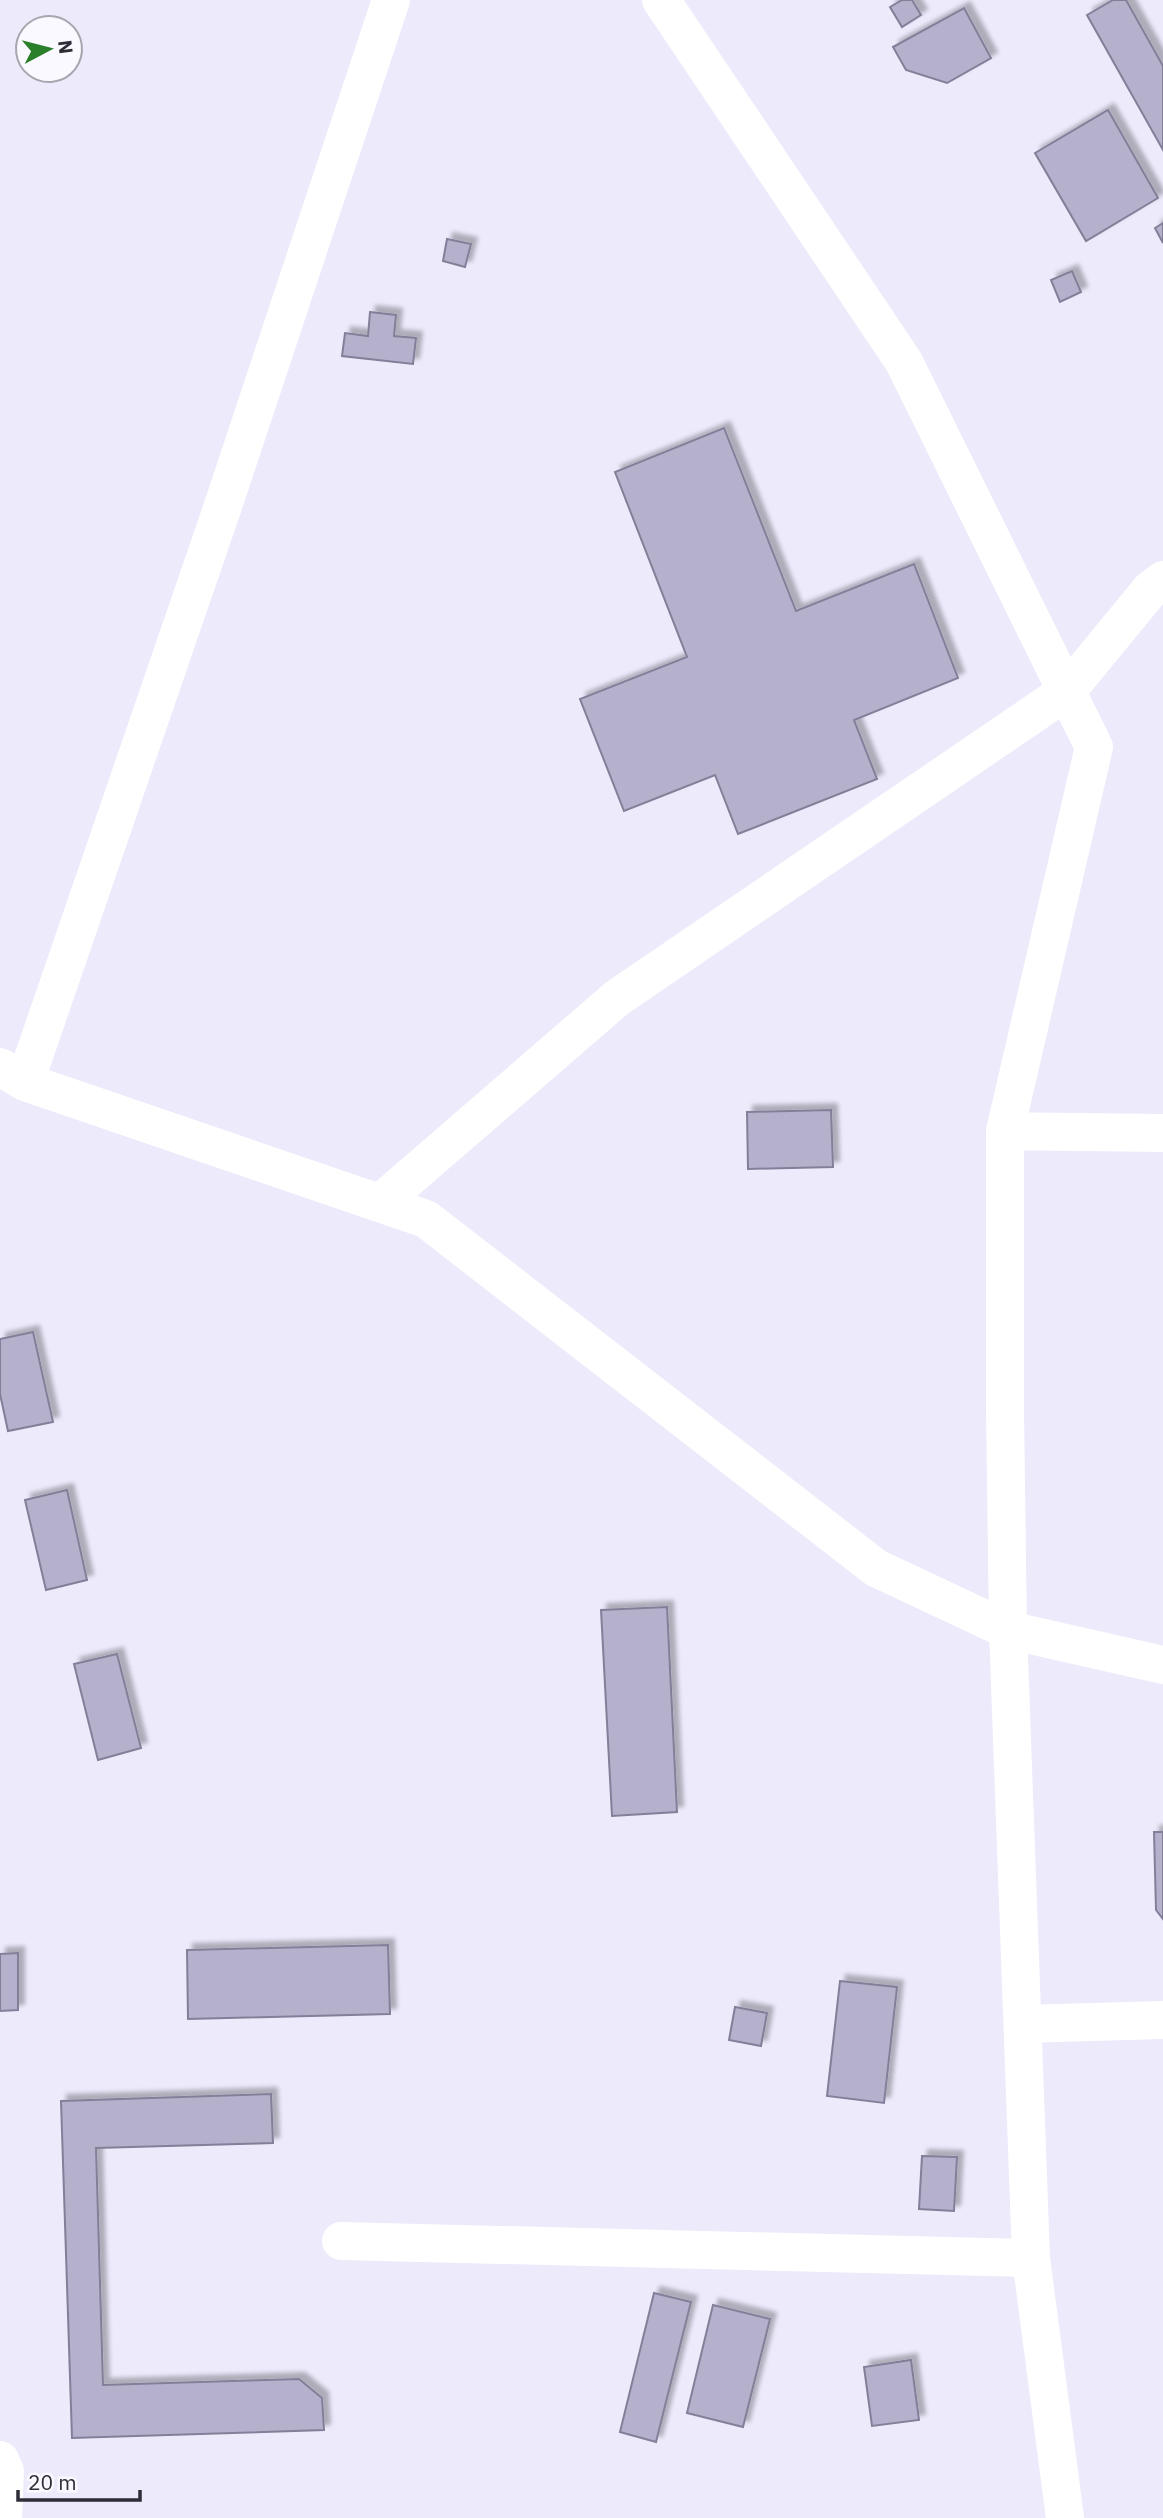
<svg xmlns="http://www.w3.org/2000/svg" width="1163" height="2518" font-family="'IBM Plex Sans',sans-serif">
<style>
.building{fill:#b5b1cc;stroke:#837f99;stroke-width:2;filter:url(#shadow)}
.lines{fill:none;stroke-linecap:round;stroke-linejoin:round}
.street{stroke:#fff;stroke-width:38}
.secondary{stroke:#fff;stroke-width:38}
</style>
<defs>
<filter id="shadow"><feDropShadow dx="6" dy="-6" stdDeviation="2" flood-color="#0004"/></filter>
</defs>
<rect width="100%" height="100%" fill="#eceafb"/>
<path class="building" d="M902,0H912L921,15L902,27L890,7Z
M1113,0H1126L1163,66V150L1087,15Z
M964,8L991,58L947,83L906,70L893,47Z
M1108,110L1158,198L1086,241L1035,153Z
M1163,223V243L1155,228Z
M447,239L471,244L465,267L443,261Z
M1072,271L1081,292L1060,302L1051,280Z
M370,312L396,315L394,336L416,338L413,364L342,356L345,333L368,336Z
M724,428L796,611L914,564L958,678L854,720L877,779L738,834L715,775L624,811L580,699L687,657L615,472Z
M831,1110L833,1167L748,1169L747,1112Z
M33,1332L53,1422L8,1431L0,1394V1339Z
M67,1490L87,1580L46,1590L25,1500Z
M667,1607L677,1812L612,1816L601,1610Z
M117,1654L141,1748L98,1760L74,1664Z
M1154,1832H1163V1919L1156,1910Z
M388,1945L390,2014L188,2019L187,1950Z
M18,1953V2010L0,2011V1954Z
M840,1981L897,1987L884,2103L827,2096Z
M735,2007L767,2013L761,2046L729,2040Z
M271,2094L273,2143L96,2148L103,2385L299,2379L322,2398L324,2430L72,2438L61,2101Z
M922,2156L957,2157L954,2211L919,2209Z
M654,2293L691,2302L656,2442L620,2432Z
M713,2305L770,2319L743,2427L687,2413Z
M911,2360L919,2420L872,2426L864,2367Z"/>
<g class="lines">
<path class="street" d="M661,0L904,362L1094,747L1005,1131
M0,1067L25,1082L426,1219L876,1568L1008,1630L1163,1665
M25,1082L224,503L391,0
M380,1203L617,998L1067,691L1150,590L1163,580
M1023,2024L1163,2020
M341,2241L1031,2258
M0,2460L5,2471L3,2518"/>
<path class="secondary" d="M1065,2518L1031,2258L1008,1630L1005,1409V1131L1163,1133"/>
</g>
<g transform="translate(49 49) rotate(83)"><circle r="33" fill="#faf9ff" stroke="#a8a7af" stroke-width="2"/>
<path d="M0-5L12 26L0 18L-12 26Z" fill="#2b7e2a"/>
<text y="-10" font-size="19" font-weight="bold" text-anchor="middle" fill="#2e2c37">N</text>
</g>
<path d="M18 2490v10h122v-10" fill="none" stroke="#2e2c37" stroke-width="3.5"/>
<text x="28" y="2490" font-size="21" fill="#2e2c37" stroke="#faf9ff" stroke-width="5" paint-order="stroke">20 m</text>
</svg>
